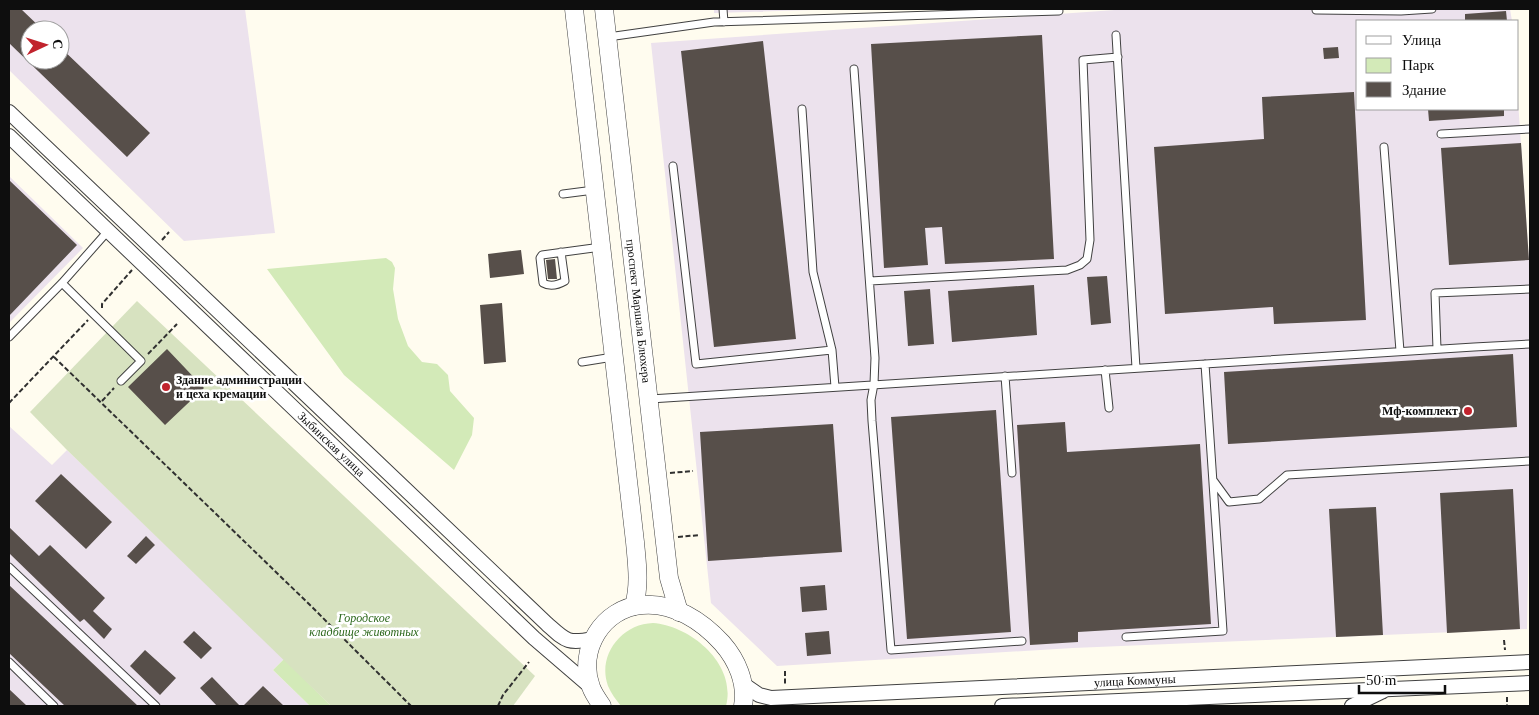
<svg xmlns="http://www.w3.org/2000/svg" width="1539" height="715" font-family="'Times New Roman',serif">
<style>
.industrial{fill:#ece2ed;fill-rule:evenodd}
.green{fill:#d3eab8}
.cemetery{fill:#d7e2c0}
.building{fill:#574f4a}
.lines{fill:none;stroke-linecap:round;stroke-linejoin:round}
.service-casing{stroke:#414141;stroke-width:9}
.minor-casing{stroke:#414141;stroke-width:16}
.tertiary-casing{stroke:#414141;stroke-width:19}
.path{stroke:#303030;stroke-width:2;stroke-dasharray:5 2.5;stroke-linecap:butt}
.service{stroke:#fff;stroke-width:7}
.minor{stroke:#fff;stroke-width:14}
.tertiary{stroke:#fff;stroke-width:18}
.poi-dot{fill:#c1232d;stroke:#fff;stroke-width:2}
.labels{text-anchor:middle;stroke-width:5;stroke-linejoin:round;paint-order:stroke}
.street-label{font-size:12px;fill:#0e0e0e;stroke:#fff}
.poi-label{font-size:12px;font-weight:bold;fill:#0e0e0e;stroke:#fff;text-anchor:start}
.park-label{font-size:12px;font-style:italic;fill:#2d681d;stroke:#fff}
</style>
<rect width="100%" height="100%" fill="#fffcef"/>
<path class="industrial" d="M9,9H245L275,233L184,241L9,70ZM30,30H60V60H30Z
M714,9H848L714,13Z
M1129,9H1510L1512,21H1358V109H1518V101L1529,260L1530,488L1527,629L1073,648L777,666L711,603L651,43Z
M9,176L83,248L9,323Z
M9,426L52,465L67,450L284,659L273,670L310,706H9Z"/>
<path class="green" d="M386,258L392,262L395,268L393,289L398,319L408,346L422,362L437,364L448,375L450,391L474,418L472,435L454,470L344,375L267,269Z
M653,623C691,626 737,664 726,706H621C616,700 611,693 608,686C597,656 621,624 653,623Z
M284,659L331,706H310L273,670Z"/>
<path class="cemetery" d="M137,301L535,676L513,706H331L67,450L30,412Z"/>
<path class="building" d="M9,9H21L43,30H30V60H60V47L150,133L127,157L9,43Z
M1506,11L1507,21H1465V14Z
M1042,35L1054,259L945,264L942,227L925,228L928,265L884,268L871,44Z
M763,41L796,339L714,347L681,51Z
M1338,47L1339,58L1324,59L1323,48Z
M1354,92L1366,320L1274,324L1273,307L1165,314L1154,147L1264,139L1262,97Z
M1428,109H1504V116L1429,121Z
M1521,143L1529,260L1449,265L1441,148Z
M9,180L77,245L9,316Z
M521,250L524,274L490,278L488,254Z
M555,259L557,279H548L546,260Z
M1107,276L1111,323L1091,325L1087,277Z
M1034,285L1037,335L952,342L948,291Z
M930,289L934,344L908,346L904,291Z
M502,303L506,362L484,364L480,305Z
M167,349L204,388L165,425L128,387Z
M1513,354L1517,427L1228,444L1224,372Z
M996,410L1011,632L907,639L891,417Z
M1065,422L1067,452L1200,444L1211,624L1078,632V642L1030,645L1017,425Z
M833,424L842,552L708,561L700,432Z
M61,474L112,522L86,549L35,501Z
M1513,489L1520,629L1447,633L1440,493Z
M1376,507L1383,635L1336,637L1329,509Z
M9,527L39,556L50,545L105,598L93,611L112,629L104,639L84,619L80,622L9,553Z
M146,536L155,545L136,564L127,556Z
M9,585L138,706H65L9,653Z
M825,585L827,610L802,612L800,587Z
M194,631L212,648L201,659L183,642Z
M829,631L831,654L807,656L805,633Z
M145,650L176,678L160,695L130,666Z
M212,677L240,706H217L200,688Z
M263,686L284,706H243Z
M9,689L27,706H9Z"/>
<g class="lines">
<defs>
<path id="service" d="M723,9L724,22
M1316,10L1401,11L1432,9
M1116,35L1136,368
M608,37L714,22L1059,11
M854,69L875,358L874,384L871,400L872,421L891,650L1022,641
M802,109L813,272L832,350L835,387
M1441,134L1530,129
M1384,147L1400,351
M673,166L696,364L832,350
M563,194L594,190
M561,252L565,281C558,285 550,287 543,283L540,258L542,255L601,247
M870,281L1067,270L1080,265L1087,259L1090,240L1083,60L1118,57
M62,283L141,361L121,381
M9,337L62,283L108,231
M1437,349L1435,293L1530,289
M582,362L613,357
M1105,370L1109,408
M1005,376L1012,473
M650,399L1474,347L1530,344
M1213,480L1229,502L1259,499L1287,475L1530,461
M9,567L156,706
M1126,637L1223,631L1205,364
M9,662L54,706"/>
<g id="minor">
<path d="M9,112L547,624C566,641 567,644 593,639"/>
<path id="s1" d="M9,136L534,638L591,687"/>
<path id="s2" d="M743,684L759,695L771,698L1530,662"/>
<path d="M1002,706L1530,683"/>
<path d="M1352,706L1383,691"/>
</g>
<g id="tertiary">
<path d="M574,9L635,542C637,564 640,584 634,606"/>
<path id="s3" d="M604,9L669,578L679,612"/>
<path d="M602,706C598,700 593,693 591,687C577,650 603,608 642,605C673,602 702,621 722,643C737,660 747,683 743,706"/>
</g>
</defs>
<use href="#service" class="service-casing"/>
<use href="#minor" class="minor-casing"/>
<use href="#tertiary" class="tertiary-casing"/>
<path class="path" d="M162,240L169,232
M102,308V304L132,270
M148,354L177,324
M54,357L311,606L411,706
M102,401L114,388
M9,403L88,320
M670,473L693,471
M678,537L700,535
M1504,640L1505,650
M785,671V684
M1507,697V706
M498,706L503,695L529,662"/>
<use href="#service" class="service"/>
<use href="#minor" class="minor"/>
<use href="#tertiary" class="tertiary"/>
</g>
<g class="poi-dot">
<circle cx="166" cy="387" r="5"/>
<circle cx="1468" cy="411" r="5"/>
</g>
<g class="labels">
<g class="street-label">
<text dy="4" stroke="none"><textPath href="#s3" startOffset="304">проспект Маршала Блюхера</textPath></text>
<text dy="4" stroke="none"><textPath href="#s1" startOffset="446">Зыбинская улица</textPath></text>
<text dy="4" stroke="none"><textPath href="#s2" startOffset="396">улица Коммуны</textPath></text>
</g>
<g class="poi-label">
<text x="176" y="384">Здание администрации<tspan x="176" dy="14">и цеха кремации</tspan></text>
<text x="1458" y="415" text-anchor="end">Мф-комплект</text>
</g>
<g class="park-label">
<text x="364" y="622">Городское<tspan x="364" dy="14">кладбище животных</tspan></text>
</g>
</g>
<rect width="1539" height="715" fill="none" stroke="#0e0e0e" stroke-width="20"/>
<rect x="1356" y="20" width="162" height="90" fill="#ffffff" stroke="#9f9f9f"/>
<rect x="1366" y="36" width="25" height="8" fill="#ffffff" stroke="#9f9f9f"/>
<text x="1402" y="45" font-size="15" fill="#0e0e0e">Улица</text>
<rect x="1366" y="58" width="25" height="15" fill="#d3eab8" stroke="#9f9f9f"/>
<text x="1402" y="70" font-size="15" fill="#0e0e0e">Парк</text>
<rect x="1366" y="82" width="25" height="15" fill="#574f4a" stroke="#9f9f9f"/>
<text x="1402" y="95" font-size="15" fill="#0e0e0e">Здание</text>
<g transform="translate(45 45) rotate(86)"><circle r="24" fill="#ffffff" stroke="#9f9f9f"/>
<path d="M0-4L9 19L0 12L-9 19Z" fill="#c1232d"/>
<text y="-8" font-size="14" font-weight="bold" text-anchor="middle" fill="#0e0e0e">С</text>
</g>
<path d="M1359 685v8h86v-8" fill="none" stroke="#0e0e0e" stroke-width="2.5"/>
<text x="1366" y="685" font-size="15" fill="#0e0e0e" stroke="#ffffff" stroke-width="4" paint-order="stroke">50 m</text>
</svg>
